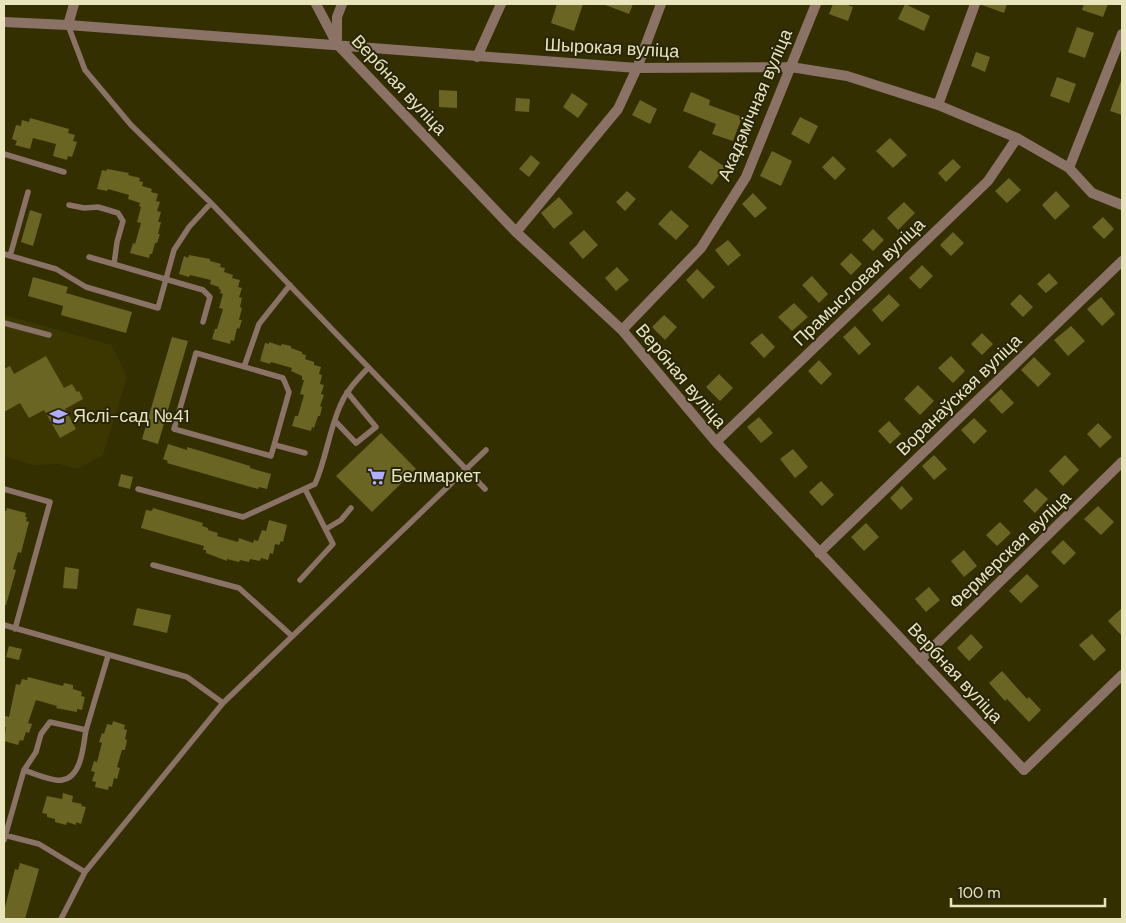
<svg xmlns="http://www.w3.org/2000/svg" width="1126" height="923" font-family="'DM Sans',sans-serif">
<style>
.built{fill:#3c3700}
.building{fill:#6b6523}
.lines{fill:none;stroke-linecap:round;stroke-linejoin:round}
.service{stroke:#8b7267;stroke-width:5.5}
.minor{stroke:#8b7267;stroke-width:10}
.tertiary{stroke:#8b7267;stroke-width:10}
.labels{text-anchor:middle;stroke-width:4;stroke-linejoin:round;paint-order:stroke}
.street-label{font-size:18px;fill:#e8e5bc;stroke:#28250a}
.poi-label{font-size:18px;fill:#e8e5bc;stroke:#28250a;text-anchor:start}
</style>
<rect width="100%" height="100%" fill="#342f00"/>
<path class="built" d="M4,315L112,345L127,377L103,455L78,469L59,464L32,465L4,456Z"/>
<path class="building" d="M557,4H583L574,31L551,23Z
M603,4H633L629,14Z
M833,4H845L853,7L848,21L829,14Z
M905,4L930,16L924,31L898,19Z
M982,4H1007L1004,13L982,5Z
M1084,4H1108L1103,17L1082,10Z
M1077,27L1094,33L1085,58L1068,52Z
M976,52L990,57L985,72L971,66Z
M1057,77L1076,84L1069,103L1050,96Z
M1121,81H1122V115L1110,111Z
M439,90L457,91V108L439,107Z
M691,92L710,100L709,105L742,117L733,141L712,134L716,124L683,111Z
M572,93L588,104L578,118L563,107Z
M516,98L530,99L529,112L515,111Z
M640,100L657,109L650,124L632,115Z
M800,117L818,126L809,144L791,134Z
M30,118L69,129L68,133L75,135L73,141L77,142L72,157L68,156L67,160L53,156L56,144L33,138L30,149L15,145L17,141L12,139L16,125L21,126L22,120L29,122Z
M890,138L907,155L893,168L876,151Z
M700,150L725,167L712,185L688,167Z
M772,151L792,161L781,186L760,176Z
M531,155L540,163L529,177L519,169Z
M833,156L846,169L835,180L822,167Z
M953,159L961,167L946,182L938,173Z
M107,169L129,173L128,175L140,178L139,181L143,182L142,186L152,189L151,192L158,194L156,201L160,202L157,211L161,212L158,222H161L158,234H160L157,243H155L152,254H150L149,258L130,253L133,243L135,244L141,223L137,222L141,207L139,206L140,203L128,199L129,195L108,189L107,191L97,189L102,170L106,171Z
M1009,178L1021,190L1007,203L995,191Z
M627,191L636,199L625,211L616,202Z
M1056,191L1070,206L1055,220L1042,205Z
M753,193L767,208L755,218L742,204Z
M559,197L573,213L554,229L541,213Z
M904,202L915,213L898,230L887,218Z
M30,210L42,214L33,246L21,242Z
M671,210L689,226L676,240L658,224Z
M1103,217L1114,229L1104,239L1092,227Z
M873,229L884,240L873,251L862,240Z
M584,230L598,245L583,259L569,243Z
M953,232L964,243L951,256L940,245Z
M728,240L741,255L728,266L715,250Z
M851,253L862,264L851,275L840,264Z
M189,255L210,259V261L221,264L220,267L225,268L224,272L233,275L232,278L240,280L238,287L242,288L239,297L242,298L240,307L242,308L239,320H242L239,329L237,328L234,341L231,340L230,344L212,339L215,329H217L223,309L219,308L223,294L220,293L221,290L219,289V287L210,284L211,280L190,275L189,277L179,274L184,256L188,258Z
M922,265L933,276L920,289L909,278Z
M617,267L629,280L616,291L605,278Z
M697,269L715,287L703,299L686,280Z
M1049,273L1058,283L1046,293L1037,284Z
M812,276L828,294L819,303L802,285Z
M33,277L68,287L66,293L132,312L126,333L61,315L63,306L28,296Z
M889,294L900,305L882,322L872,310Z
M1020,294L1033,307L1023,317L1010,304Z
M1101,297L1115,314L1102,326L1087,309Z
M794,303L808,317L792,331L778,317Z
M664,315L677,327L665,340L652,327Z
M855,326L871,344L859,355L843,337Z
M1071,326L1085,341L1068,356L1054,340Z
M762,333L775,347L764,358L750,343Z
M982,333L993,344L982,355L971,344Z
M172,337L188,341L158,444L142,439Z
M269,342L281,346L282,344L291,346V348L302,352V354L306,355L305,359L314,362V365L321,367L319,374L322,375L320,384L324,385L321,394L324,395L320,406L322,407L320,416H318L314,428L312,427L311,431L292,426L295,416H298L304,395L300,394L304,380H302V376L291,371L292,368L271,362L270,364L260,361L265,343L269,344Z
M46,356L64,388L72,384L77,392L79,391L83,399L65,409L76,429L60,438L44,410L29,418L20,403L4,412V369L10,366L14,374Z
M951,356L965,371L953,383L938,368Z
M1034,357L1051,374L1038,387L1021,370Z
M819,360L832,374L821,385L808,371Z
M719,374L733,388L720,401L706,387Z
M918,385L934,401L920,415L904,399Z
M1001,389L1014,403L1002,414L989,400Z
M759,417L773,433L761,443L747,427Z
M974,418L987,431L974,444L961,430Z
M889,421L901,434L890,444L878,431Z
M1098,423L1112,437L1100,448L1087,434Z
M381,433L416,469L372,512L336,476Z
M168,444L187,450V447L204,452L250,466V468L271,474L267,489L259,487L258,489L167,463L168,461L163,459Z
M793,449L808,467L795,478L780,459Z
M934,455L947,469L934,480L922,466Z
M1065,455L1079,470L1063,486L1049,471Z
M121,474L133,477L130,489L118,486Z
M821,481L834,495L822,506L809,492Z
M902,486L913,499L901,510L890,498Z
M1036,488L1048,499L1035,513L1023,501Z
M1098,506L1114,522L1101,535L1084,519Z
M7,508L26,513L25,517H27L26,521L29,522L21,553L18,552L13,569L16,570L6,605H4V511H6Z
M153,508L203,523L202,526L208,528V530L218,533L217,536L238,542L239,538L253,543L254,540L258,541L262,530L266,531L269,520L287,525L283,542L281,541L279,545L275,544L273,554L270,553L268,560L261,558L260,561L250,559L249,562L240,560L239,562L227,559V561L206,553V550H203L204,546L141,528L146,510L152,511Z
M1000,522L1011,533L997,546L986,535Z
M866,523L879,537L864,551L851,537Z
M1063,540L1076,553L1064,565L1051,552Z
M964,550L977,566L964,577L951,561Z
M65,567L79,569L77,589L63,588Z
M1027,574L1039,586L1021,603L1009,591Z
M929,587L940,600L926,612L915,599Z
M137,608L171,615L167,633L133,625Z
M1122,608V636L1108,621Z
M971,634L983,647L969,661L957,648Z
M1092,634L1106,650L1094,661L1079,645Z
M9,646L22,649L19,660L6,657Z
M1002,671L1027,699L1029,697L1041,710L1029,722L1007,699L1005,701L989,683Z
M28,677L63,686L64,683L73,685V689L82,692L81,696L85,697L82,710L77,709V712L56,708L57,706L36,700L28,723L32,724L29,733L26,732L23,741L20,740L18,745L4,741L6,727H4V721L5,716L9,717L16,684L20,685L22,679L27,680Z
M113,721L125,725L124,729L127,730L125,739L127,740L125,750H122L117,767L120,768L117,779L114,778L112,787L109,786L108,790L95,787L96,782L92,781L95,772L91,771L94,761L97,762L102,743L99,742L102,733L104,734L107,724L112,725Z
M63,793L73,796L72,802L82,804L81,806L86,807L81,824L76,822V825L67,822L66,825L55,822V819L47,817V814L42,813L47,796L62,799Z
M20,863L39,869L25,919H4V911L15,869L18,870Z"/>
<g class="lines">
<path class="service" d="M68,25L85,70L131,125L211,203L485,489
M4,154L64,172
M69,205L84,208L98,207L118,213L123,221L117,242L114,264
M4,254L56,269L86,287L158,308L174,250L189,227L211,203
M10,256L28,192
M89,257L203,290L210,297L203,322
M4,323L49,335
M196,353L283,378L289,392L271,456L174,429Z
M244,367L259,324L290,285
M335,421L356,443L376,427L347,392
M275,445L305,453
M4,489L50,502L15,629
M138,489L243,517L315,484C326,459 329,431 340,406C346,391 357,380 368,368
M326,529L341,520L351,508
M153,565L239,588L292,636
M300,580L333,544L305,489
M4,625L187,677L223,703
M24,770C32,773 54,782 62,780C82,777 83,746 86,730
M4,835L39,844L85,872
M4,840L24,770L36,752L41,734L50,722L86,730L108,656
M61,919L85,872L223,703L486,450"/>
<path class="minor" d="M316,4L337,44L516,232L622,330L716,442L1024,770L1122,675
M68,25L637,68L791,67L847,76L938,105L1017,138L1069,168L1092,193L1122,205
M337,39V17L342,4
M477,57L501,4
M938,105L975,4
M1069,168L1122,34
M516,232L618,109L637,68L661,4
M622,330L701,248L746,177L816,4
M716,442L988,181L1017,138
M819,553L1122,261
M920,660L1122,462"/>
<path class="tertiary" d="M4,22L68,25L74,4"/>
</g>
<defs>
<symbol id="school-bare" viewBox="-9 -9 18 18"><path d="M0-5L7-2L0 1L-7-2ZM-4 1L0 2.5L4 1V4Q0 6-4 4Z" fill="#aeaefa" stroke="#28250a" stroke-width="2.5" paint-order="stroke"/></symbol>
<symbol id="supermarket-bare" viewBox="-9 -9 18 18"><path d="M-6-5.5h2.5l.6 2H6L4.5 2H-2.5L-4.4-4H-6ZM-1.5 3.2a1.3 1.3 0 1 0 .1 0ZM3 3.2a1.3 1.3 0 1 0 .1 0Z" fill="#aeaefa" stroke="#28250a" stroke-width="2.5" paint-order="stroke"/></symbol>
</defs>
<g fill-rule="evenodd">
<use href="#school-bare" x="46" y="404" width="25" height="25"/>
<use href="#supermarket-bare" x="364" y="464" width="25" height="25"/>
</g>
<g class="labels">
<g class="street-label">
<text transform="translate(612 48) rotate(3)" y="6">Шырокая вуліца</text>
<text transform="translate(399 85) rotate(47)" y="6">Вербная вуліца</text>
<text transform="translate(755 105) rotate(-67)" y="6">Акадэмічная вуліца</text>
<text transform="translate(859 282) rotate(-44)" y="6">Прамысловая вуліца</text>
<text transform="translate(681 376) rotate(50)" y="6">Вербная вуліца</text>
<text transform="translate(959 395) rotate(-44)" y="6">Воранаўская вуліца</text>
<text transform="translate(1010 550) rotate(-44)" y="6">Фермерская вуліца</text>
<text transform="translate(955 673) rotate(47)" y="6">Вербная вуліца</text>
</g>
<g class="poi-label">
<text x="73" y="422">Яслі-сад №41</text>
<text x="391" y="482">Белмаркет</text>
</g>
</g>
<rect width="1126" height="923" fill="none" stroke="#e8e5bc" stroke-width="10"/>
<path d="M951 898v8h154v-8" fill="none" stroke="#e8e5bc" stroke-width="2.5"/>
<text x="958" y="898" font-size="15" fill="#e8e5bc" stroke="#28250a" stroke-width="4" paint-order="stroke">100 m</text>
</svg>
